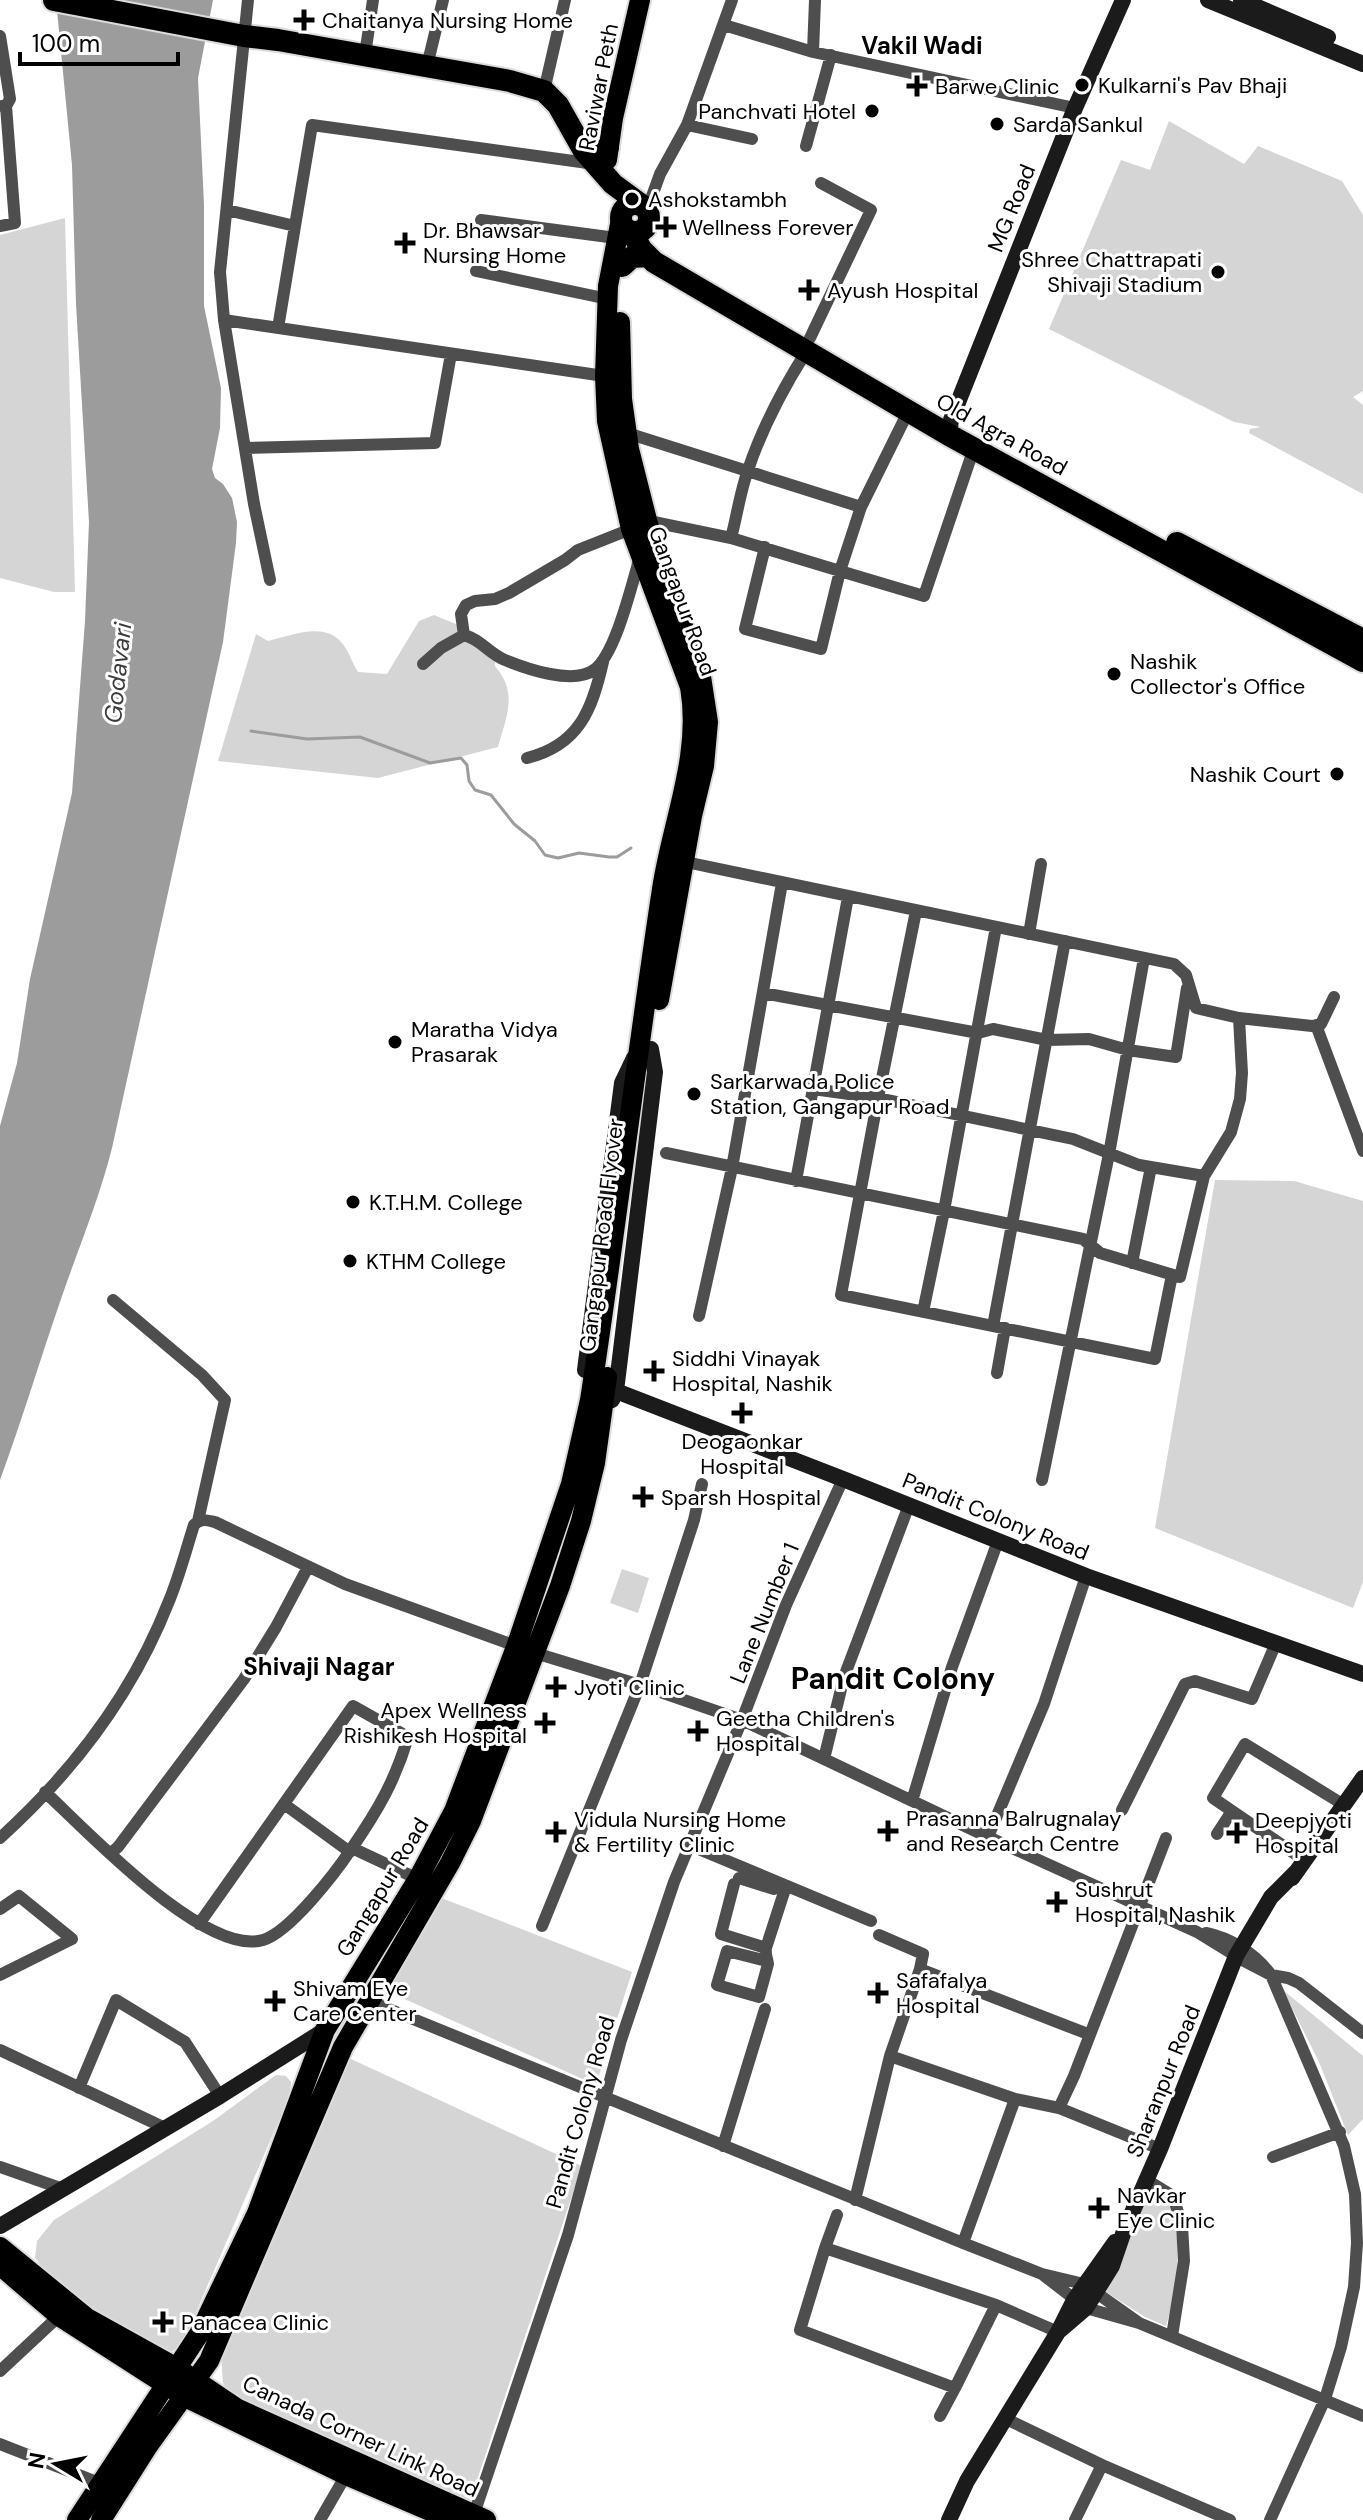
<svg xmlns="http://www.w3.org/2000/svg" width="1363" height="2520" font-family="'DM Sans',sans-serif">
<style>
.green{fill:#d5d5d5}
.water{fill:#9c9c9c}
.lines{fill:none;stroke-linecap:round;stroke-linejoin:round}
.stream{stroke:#9c9c9c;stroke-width:3}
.primary-casing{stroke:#dbdbdb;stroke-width:24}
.highway-casing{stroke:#dbdbdb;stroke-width:26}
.street{stroke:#4e4e4e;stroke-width:12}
.secondary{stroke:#1b1b1b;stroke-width:16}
.primary{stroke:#000;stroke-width:20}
.highway{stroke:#000;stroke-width:22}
.poi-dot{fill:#000;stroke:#fff;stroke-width:3}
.labels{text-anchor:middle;stroke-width:6;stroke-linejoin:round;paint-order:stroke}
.poi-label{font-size:22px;fill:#000;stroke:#fff;text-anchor:start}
.street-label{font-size:22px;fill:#000;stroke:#fff}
.neighbourhood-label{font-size:24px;font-weight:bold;fill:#000;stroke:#fff}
.water-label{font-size:24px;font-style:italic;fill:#3d3d3d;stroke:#fff}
.district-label{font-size:30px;font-weight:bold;fill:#000;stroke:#fff}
</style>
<rect width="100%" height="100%" fill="#fff"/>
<path class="green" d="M1169,121L1244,164L1258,146L1342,181L1363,215V391L1353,397L1363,405V494L1249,433L1250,429L1261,427L1234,422L1049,329L1121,160L1150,170Z
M65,218L75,592H54L0,578V235Z
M434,615L470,630L496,649L495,666C518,693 507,715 498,747L378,778L218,761L256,634L268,641C291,636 324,621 342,643C349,651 352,663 358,672L387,674L419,621Z
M1215,1180L1294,1181L1363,1201V1582L1353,1608L1155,1528Z
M622,1569L649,1578L638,1613L610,1603Z
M439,1897L632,1972L596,2085L380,1988Z
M1283,1990L1363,2056V2119L1348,2135L1319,2062Z
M349,2058L582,2166L469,2504L439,2502L229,2393L223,2383L221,2354Z
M276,2075L286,2076L291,2082L290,2095L190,2326L180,2345L169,2354H153L54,2282L35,2258L37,2241L54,2220L213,2121Z
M1150,2186L1168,2197C1183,2239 1179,2284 1166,2326L1145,2317L1106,2292Z"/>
<path class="water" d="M56,0H213L198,78L204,205V306L221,388L220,428L212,469L215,478L223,484L232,498L237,522L236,543L223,642L112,1148C99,1200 78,1249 61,1299C40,1360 22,1420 0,1480V1126L17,1063L30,979L72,793L85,621L89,522L76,304L72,165Z"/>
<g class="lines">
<path class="stream" d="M251,731L307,739L360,737L430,763L461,758L467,765L469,781L475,790L491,795L514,824L535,841L545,855L558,858L579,853L609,857H617L631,848"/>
<defs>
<path id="primary" d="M607,160L613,118L640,0
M620,322L622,399L629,449L647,520L665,581L700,670L708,722L704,766L692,816L659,1000
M0,2247L87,2318L177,2368L238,2409L486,2520
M3,2268L59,2316L185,2397L346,2475L451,2520
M77,2520L199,2334L257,2213L325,2030L418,1879L454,1811L516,1647L571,1484L590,1400C616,1230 636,1059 662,889C672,822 702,755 690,687L631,529L607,421L605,376L608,286L621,219
M101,2520L148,2446L209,2361L343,2047L450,1863L471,1821L560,1586L581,1521L595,1463L607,1377"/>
<path id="highway" d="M54,0L244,36L278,40L510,81L544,91L558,105L584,151L613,184L643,206
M584,151L598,156L608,147
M621 218a14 14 0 1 1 28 0a14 14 0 1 1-28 0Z
M632,232L641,249L654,262L949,435L1363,661
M622,266L632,257L648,256
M1177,543L1363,640"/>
</defs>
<use href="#primary" class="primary-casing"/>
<use href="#highway" class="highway-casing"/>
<path class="street" d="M248,0L220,272L224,320L611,377
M724,25L813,52L1075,108
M0,36L10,99L6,106H2
M813,52L815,0
M365,55L373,0
M427,66L443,0
M544,91L565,0
M687,125L752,139
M806,146L831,55
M227,210L295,226L278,328
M647,210L660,174L687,125L732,0
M481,220L616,238
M0,226L15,223L6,106
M295,226L312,125L595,164
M476,271L608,299
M224,320L254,504L270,580
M810,338L871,210L821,183
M627,433L861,507
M245,448L435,443L451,354
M644,520L731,538C737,516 740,492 748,470C762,428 782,390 806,352
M731,538L840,571L861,507L908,412
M765,547L745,629L821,649L840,571L924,596L974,448
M464,635L461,614L466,605L475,601L495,599L509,593L565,560L578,550L631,529
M423,664L441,648L464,635C482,640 488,653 505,660C527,669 573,685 594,670C616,654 632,583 640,557
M527,758C579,745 592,710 603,662
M681,861L1174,964L1186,975L1196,1008L1239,1018L1312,1026L1321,1024L1334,997
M916,911L878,1098L1073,1139L1139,1165L1204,1176
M1029,934L1041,864
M763,993L978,1033L993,1029L1047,1040L1089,1039L1128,1050L1176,1057L1187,988
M1316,1025L1363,1151
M813,1089L878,1098L841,1295L1155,1359L1172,1275
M666,1153L1083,1239L1100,1253L1180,1277L1204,1176L1231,1132L1240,1099L1242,1073L1239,1018
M796,1181L848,897
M1132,1263L1151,1167
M113,1300L202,1375L225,1400L198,1521
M923,1312L944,1211L996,927
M699,1316L732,1168L782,883
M993,1326L1065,941
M997,1373L1005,1328
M1042,1480L1109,1154L1144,958
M824,1759L844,1677L909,1505
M45,1792C86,1830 205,1957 263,1940C290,1932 336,1872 352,1848L418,1879
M912,1801L952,1667L998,1541
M284,1804L350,1852
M1122,1810L1185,1684L1195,1681L1252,1699L1276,1643
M1217,1834L1232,1811
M988,1837L1044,1704L1086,1576
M0,1838C73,1772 133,1693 169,1601C179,1577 186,1550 194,1525C200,1518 206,1520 215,1522L345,1584L535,1653L640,1685L742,1720L988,1837L1197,1932L1244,1961L1271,1975L1288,1978L1299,1983L1363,2033
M689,1845L871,1921
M111,1853L118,1847L244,1679L276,1627L308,1567
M1304,1860L1213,1798L1245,1744L1344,1805
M739,1878L774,1889
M734,1884L721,1934L766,1948
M0,1909L19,1896L72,1939L0,1975
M199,1924L353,1706L408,1737C395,1781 378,1810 352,1848
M542,1926L640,1685L694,1520L702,1484
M1206,1933C1231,1938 1256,1954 1271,1975L1344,2146L1355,2194L1357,2243L1354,2287L1341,2347L1325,2399L1270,2520
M879,1935L923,1954L920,1969
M767,1961L727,1951L717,1985L759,1997L768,1964C767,1957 765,1955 766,1948L786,1886
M369,2001L963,2243L1042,2274L1084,2284L1139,2323L1086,2308L1042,2274
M1088,2034L920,1969L890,2056L1015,2099L1059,2108L1160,2149
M0,2050L165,2128
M79,2088L116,2000L185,2042L220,2096
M1059,2108L1074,2076L1166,1838
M723,2146L765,2009
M1273,2157L1340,2132
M0,2167L63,2189
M1147,2180L1173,2196L1182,2225L1184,2261L1172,2336
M855,2200L890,2056
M963,2243L1015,2099
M825,2248L996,2305L955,2388L800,2330Z
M825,2248L837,2215
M996,2305L1058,2332
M1139,2323L1363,2416
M0,2371L59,2316
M940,2416L955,2388
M1004,2418L1102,2465L1230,2520
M0,2444L102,2484
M320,2520L346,2475
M472,2520L568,2235L621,2040L674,1882L742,1720L786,1605L843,1479
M1075,2520L1102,2465"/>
<path class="secondary" d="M1208,0L1363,64
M1241,0L1328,37
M949,435L951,420L1075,108L1123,0
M585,1370L622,1083L634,1058
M616,1391L843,1479L1086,1576L1363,1674
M612,1400L616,1391L655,1072L651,1049
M1292,1878L1363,1778
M0,2226L220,2096L325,2030
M1058,2332L1086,2308L1112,2266L1124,2231L1160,2149L1236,1956L1271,1897L1296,1872
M949,2520L967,2481L1058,2332L1074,2300L1115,2242"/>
<use href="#primary" class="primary"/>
<use href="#highway" class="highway"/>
</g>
<g class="poi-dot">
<path d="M300 8h8v8h8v8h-8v8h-8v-8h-8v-8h8z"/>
<circle cx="1082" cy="85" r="8"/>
<path d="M913 74h8v8h8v8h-8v8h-8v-8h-8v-8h8z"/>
<circle cx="872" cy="111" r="8"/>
<circle cx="997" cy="124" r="8"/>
<circle cx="632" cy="199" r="8"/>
<path d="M662 215h8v8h8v8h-8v8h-8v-8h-8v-8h8z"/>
<path d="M401 231h8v8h8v8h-8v8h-8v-8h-8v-8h8z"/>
<circle cx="1218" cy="272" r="8"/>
<path d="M805 278h8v8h8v8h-8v8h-8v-8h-8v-8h8z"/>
<circle cx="1114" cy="674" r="8"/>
<circle cx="1337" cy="774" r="8"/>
<circle cx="395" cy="1042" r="8"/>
<circle cx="694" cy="1094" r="8"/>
<circle cx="353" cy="1202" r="8"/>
<circle cx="350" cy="1261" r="8"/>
<path d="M650 1359h8v8h8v8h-8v8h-8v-8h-8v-8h8z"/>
<path d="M738 1401h8v8h8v8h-8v8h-8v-8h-8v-8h8z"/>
<path d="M639 1485h8v8h8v8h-8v8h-8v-8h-8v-8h8z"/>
<path d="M552 1675h8v8h8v8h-8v8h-8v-8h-8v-8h8z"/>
<path d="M541 1711h8v8h8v8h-8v8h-8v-8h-8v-8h8z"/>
<path d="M694 1719h8v8h8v8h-8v8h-8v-8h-8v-8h8z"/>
<path d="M884 1819h8v8h8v8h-8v8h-8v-8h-8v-8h8z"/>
<path d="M552 1820h8v8h8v8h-8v8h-8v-8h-8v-8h8z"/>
<path d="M1233 1821h8v8h8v8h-8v8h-8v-8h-8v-8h8z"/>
<path d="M1053 1890h8v8h8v8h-8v8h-8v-8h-8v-8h8z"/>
<path d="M874 1981h8v8h8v8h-8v8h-8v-8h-8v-8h8z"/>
<path d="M271 1989h8v8h8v8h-8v8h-8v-8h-8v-8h8z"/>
<path d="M1095 2196h8v8h8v8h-8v8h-8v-8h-8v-8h8z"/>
<path d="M159 2310h8v8h8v8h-8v8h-8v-8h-8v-8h8z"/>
</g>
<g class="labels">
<g class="poi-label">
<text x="322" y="28">Chaitanya Nursing Home</text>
<text x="1098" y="93">Kulkarni's Pav Bhaji</text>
<text x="935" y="94">Barwe Clinic</text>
<text x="856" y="119" text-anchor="end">Panchvati Hotel</text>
<text x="1013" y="132">Sarda Sankul</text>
<text x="648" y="207">Ashokstambh</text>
<text x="682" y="235">Wellness Forever</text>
<text x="423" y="238">Dr. Bhawsar<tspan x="423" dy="25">Nursing Home</tspan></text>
<text x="1202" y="267" text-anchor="end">Shree Chattrapati<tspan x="1202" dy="25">Shivaji Stadium</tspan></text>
<text x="827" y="298">Ayush Hospital</text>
<text x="1130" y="669">Nashik<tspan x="1130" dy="25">Collector's Office</tspan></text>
<text x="1321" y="782" text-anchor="end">Nashik Court</text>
<text x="411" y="1037">Maratha Vidya<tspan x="411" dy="25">Prasarak</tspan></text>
<text x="710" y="1089">Sarkarwada Police<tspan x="710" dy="25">Station, Gangapur Road</tspan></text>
<text x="369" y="1210">K.T.H.M. College</text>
<text x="366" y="1269">KTHM College</text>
<text x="672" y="1366">Siddhi Vinayak<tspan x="672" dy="25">Hospital, Nashik</tspan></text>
<text x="742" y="1449" text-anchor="middle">Deogaonkar<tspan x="742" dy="25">Hospital</tspan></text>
<text x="661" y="1505">Sparsh Hospital</text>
<text x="574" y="1695">Jyoti Clinic</text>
<text x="527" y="1718" text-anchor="end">Apex Wellness<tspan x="527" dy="25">Rishikesh Hospital</tspan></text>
<text x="716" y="1726">Geetha Children's<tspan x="716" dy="25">Hospital</tspan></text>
<text x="906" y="1826">Prasanna Balrugnalay<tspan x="906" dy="25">and Research Centre</tspan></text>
<text x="574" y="1827">Vidula Nursing Home<tspan x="574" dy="25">&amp; Fertility Clinic</tspan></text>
<text x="1255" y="1828">Deepjyoti<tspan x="1255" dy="25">Hospital</tspan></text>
<text x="1075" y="1897">Sushrut<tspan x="1075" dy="25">Hospital, Nashik</tspan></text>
<text x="896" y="1988">Safafalya<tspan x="896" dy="25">Hospital</tspan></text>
<text x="293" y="1996">Shivam Eye<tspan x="293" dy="25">Care Center</tspan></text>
<text x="1117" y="2203">Navkar<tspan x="1117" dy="25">Eye Clinic</tspan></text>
<text x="181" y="2330">Panacea Clinic</text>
</g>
<g class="street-label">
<text transform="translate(598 87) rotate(-79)" y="8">Raviwar Peth</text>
<text transform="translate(1011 208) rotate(-68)" y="8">MG Road</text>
<text transform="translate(1002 434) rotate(29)" y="8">Old Agra Road</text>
<text transform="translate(683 601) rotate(70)" y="8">Gangapur Road</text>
<text transform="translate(601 1235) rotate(-83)" y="8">Gangapur Road Flyover</text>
<text transform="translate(996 1516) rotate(22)" y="8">Pandit Colony Road</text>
<text transform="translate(764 1613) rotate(-68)" y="8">Lane Number 1</text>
<text transform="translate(382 1887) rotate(-59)" y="8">Gangapur Road</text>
<text transform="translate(1163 2081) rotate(-68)" y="8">Sharanpur Road</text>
<text transform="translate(580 2112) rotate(-74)" y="8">Pandit Colony Road</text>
<text transform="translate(361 2436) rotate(25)" y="8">Canada Corner Link Road</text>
</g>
<g class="neighbourhood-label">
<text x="922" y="54">Vakil Wadi</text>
<text x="319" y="1675">Shivaji Nagar</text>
</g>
<g class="water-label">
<text transform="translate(118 673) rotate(-84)" y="8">Godavari</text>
</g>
<g class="district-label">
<text x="893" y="1689">Pandit Colony</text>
</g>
</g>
<g transform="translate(56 2464) rotate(280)" stroke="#ffffff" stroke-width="6" paint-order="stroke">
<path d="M0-6L14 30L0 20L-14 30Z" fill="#000000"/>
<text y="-12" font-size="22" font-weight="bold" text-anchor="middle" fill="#000000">N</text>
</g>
<path d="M20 52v12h158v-12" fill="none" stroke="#000000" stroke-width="4"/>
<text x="32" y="52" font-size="24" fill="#000000" stroke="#ffffff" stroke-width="6" paint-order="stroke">100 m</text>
</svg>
